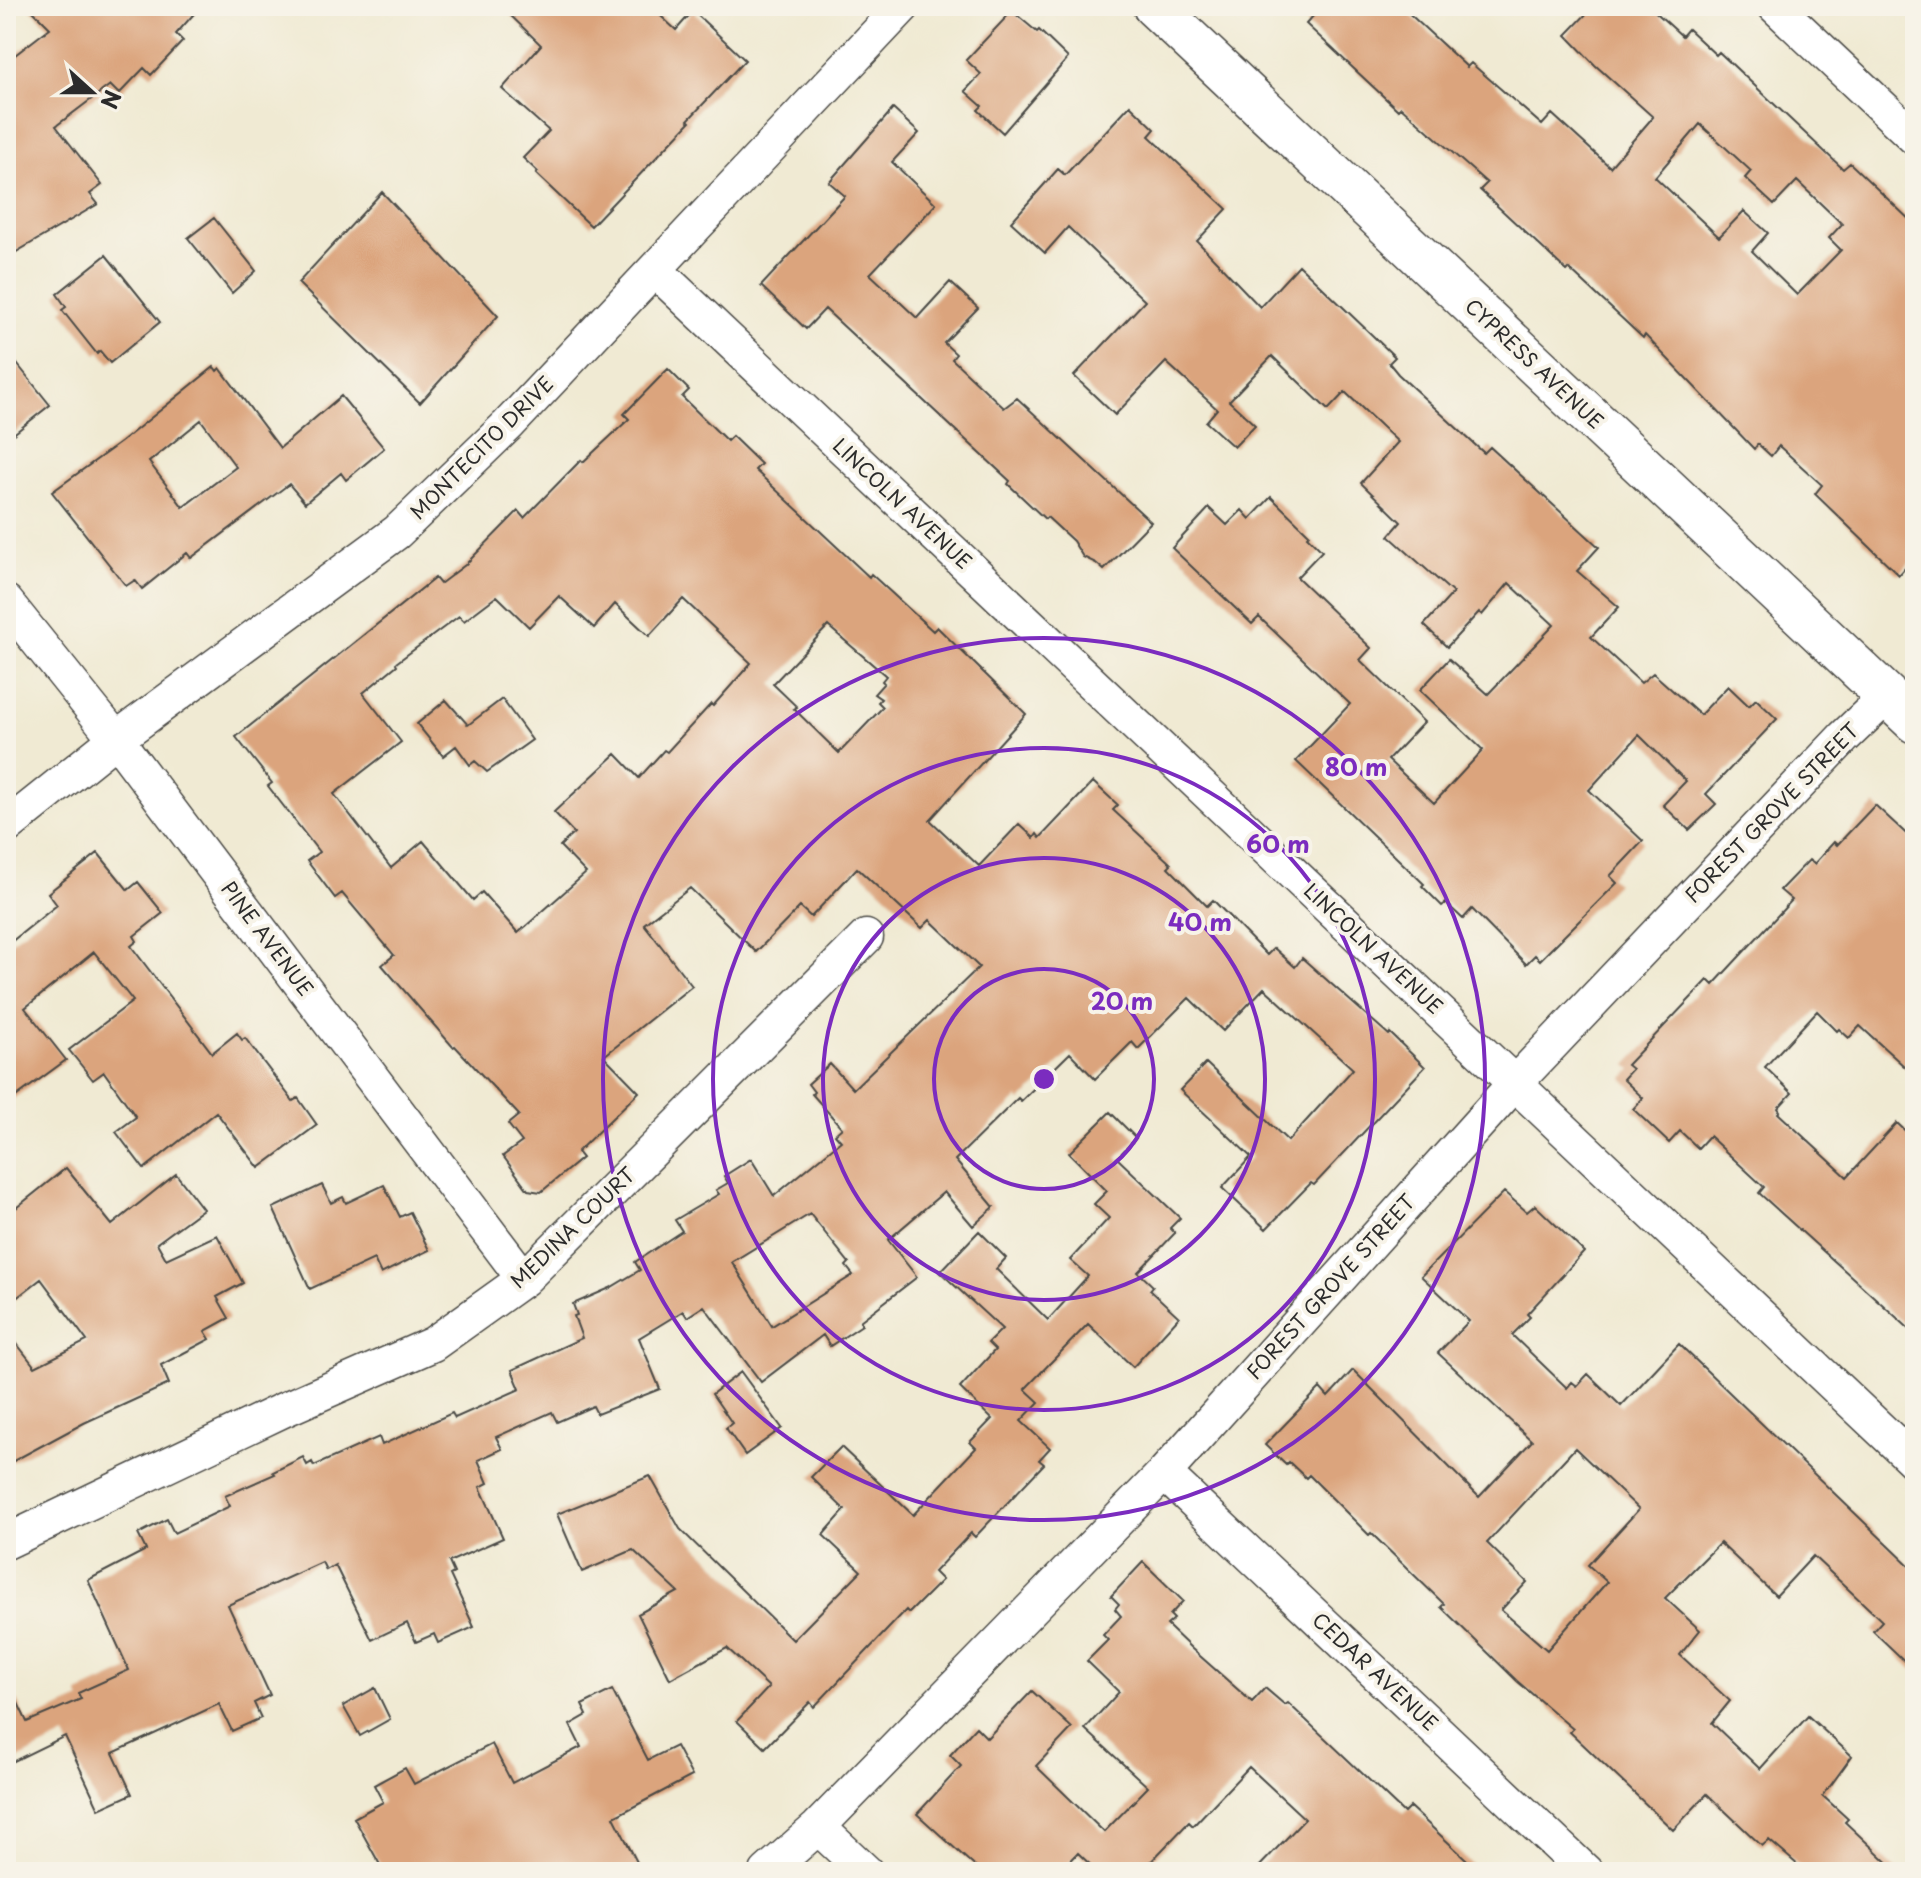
<svg xmlns="http://www.w3.org/2000/svg" width="1921" height="1878" font-family="'Playpen Sans',sans-serif">
<style>
.building{fill:#dba47d;fill-rule:evenodd}
.lines{fill:none;stroke-linecap:round;stroke-linejoin:round}
.minor-casing{stroke:#494844;stroke-width:37}
.tertiary-casing{stroke:#494844;stroke-width:45}
.minor{stroke:#fff;stroke-width:34}
.tertiary{stroke:#fff;stroke-width:42}
.ring{fill:none;stroke:#7b2cbf;stroke-width:4}
.labels{text-anchor:middle;stroke-width:8;stroke-linejoin:round;paint-order:stroke}
.street-label{font-size:20px;fill:#2b2b2b;stroke:#f7f3e8}
.centre{fill:#7b2cbf;stroke:#f7f3e8;stroke-width:4}
.ring-label{font-size:24px;text-anchor:middle;font-weight:bold;fill:#7b2cbf;stroke:#f7f3e8;stroke-width:8;stroke-linejoin:round;paint-order:stroke}
</style>
<rect width="100%" height="100%" fill="#f7f3e8"/>
<filter id="ink" filterUnits="userSpaceOnUse"><feTurbulence type="fractalNoise" baseFrequency=".0125" numOctaves="2"/><feDisplacementMap in="SourceGraphic" scale="16" xChannelSelector="R" yChannelSelector="G"/><feConvolveMatrix kernelMatrix="1 2 1 2 8 2 1 2 1" color-interpolation-filters="sRGB"/></filter>
<filter id="wash" filterUnits="userSpaceOnUse"><feTurbulence type="fractalNoise" baseFrequency=".006" numOctaves="4" result="noise"/><feDisplacementMap in="SourceGraphic" scale="32" xChannelSelector="R" yChannelSelector="G"/><feGaussianBlur stdDeviation="1.8" result="paint"/><feColorMatrix in="noise" values="0 0 0 0 0 0 0 0 0 0 0 0 0 0 0 0 0 1.4 0 .05"/><feComposite in="paint" operator="in"/></filter>
<g filter="url(#wash)">
<rect width="100%" height="100%" fill="#f0ead3"/>
<g id="blocks">
<path class="building" d="M28,6H201L176,34L183,41L151,75L144,68L119,94L110,85L56,126L102,185L90,194L98,204L6,258V62L50,28Z
M501,6H650L676,30L693,11L745,60L688,120L690,122L591,226L536,174L538,172L523,158L549,131L502,89L541,45Z
M1322,6H1401L1467,67L1471,63L1542,125L1552,114L1610,167L1653,117L1595,65L1566,35L1594,6H1649L1682,36L1688,29L1716,55L1719,52L1843,169L1850,163L1915,225V557L1899,575L1815,494L1822,485L1779,446L1771,456L1758,444L1754,449L1645,335L1643,338L1569,269L1567,271L1480,190L1487,183L1401,107L1398,110L1306,24ZM1700,124L1751,171L1745,178L1774,205L1797,181L1842,224L1829,238L1841,250L1797,295L1752,251L1768,233L1744,211L1719,237L1655,177Z
M1012,11L1037,32L1039,30L1068,58L1003,133L978,110L982,106L965,91L981,74L966,60Z
M1130,105L1155,129L1149,136L1227,209L1197,241L1260,307L1299,265L1395,357L1389,363L1398,374L1484,453L1490,447L1599,547L1577,571L1619,607L1591,637L1641,683L1653,673L1700,715L1728,686L1749,706L1756,699L1777,719L1706,794L1716,804L1689,830L1663,805L1686,781L1639,735L1589,790L1643,841L1610,876L1617,883L1540,960L1535,955L1526,964L1472,909L1463,919L1446,903L1442,906L1422,886L1424,884L1296,761L1350,704L1259,617L1252,624L1172,548L1209,508L1227,525L1242,510L1250,519L1271,497L1309,534L1307,536L1322,551L1297,577L1371,648L1360,660L1424,722L1388,760L1434,803L1483,750L1420,690L1449,659L1488,694L1554,625L1509,583L1482,615L1479,612L1447,647L1424,625L1453,593L1389,536L1401,522L1361,483L1398,442L1345,392L1328,410L1272,356L1229,401L1255,425L1234,447L1206,422L1217,409L1166,362L1115,415L1074,376L1145,301L1068,227L1045,253L1011,222L1058,169L1065,175Z
M893,109L919,133L892,162L936,204L870,274L917,318L950,282L978,308L944,343L956,354L952,359L1004,408L1017,398L1151,522L1104,570L1096,563L1083,557L1073,541L1047,517L1045,519L1008,484L1010,481L825,309L806,329L761,286L845,196L829,182Z
M382,192L498,316L420,403L298,283Z
M214,218L256,271L232,293L188,238Z
M106,255L160,322L110,363L100,351L97,354L62,310L66,307L57,294Z
M6,350L50,405L6,440Z
M214,367L217,371L220,368L280,448L341,396L384,448L346,480L341,473L305,503L289,484L191,558L187,553L142,589L135,580L126,586L52,492L121,442ZM201,420L236,467L183,507L149,462Z
M668,369L689,390L682,397L727,441L732,436L761,464L755,470L869,577L871,574L933,631L937,627L1026,714L930,820L979,866L1019,824L1034,838L1037,834L1040,838L1093,782L1118,805L1113,810L1171,864L1168,867L1207,906L1213,900L1267,955L1274,948L1295,967L1302,958L1389,1035L1390,1033L1425,1067L1314,1185L1311,1183L1266,1229L1222,1188L1251,1157L1180,1090L1206,1063L1288,1141L1353,1069L1264,988L1223,1031L1189,998L1138,1049L1132,1042L1095,1079L1070,1053L1021,1101L1018,1098L955,1160L994,1207L973,1226L944,1192L888,1240L917,1277L860,1321L862,1325L830,1346L823,1335L761,1382L704,1306L687,1317L683,1311L639,1338L660,1389L597,1414L593,1406L557,1422L552,1412L496,1437L502,1449L478,1460L488,1483L480,1487L503,1538L449,1562L454,1573L450,1575L474,1627L438,1643L434,1634L416,1642L407,1623L372,1640L335,1565L326,1570L322,1562L228,1605L270,1695L254,1703L261,1718L232,1731L219,1704L113,1753L132,1794L99,1809L65,1736L6,1765V1678L27,1722L81,1699L78,1693L129,1670L88,1580L146,1550L138,1534L167,1519L174,1533L230,1506L225,1496L275,1474L273,1472L303,1457L307,1465L312,1462L314,1466L379,1437L382,1445L452,1413L455,1418L520,1389L512,1370L582,1338L574,1316L577,1315L573,1304L610,1288L640,1270L635,1262L682,1231L675,1220L719,1194L716,1190L728,1183L724,1176L751,1159L774,1196L841,1141L835,1134L842,1128L812,1094L814,1092L808,1084L830,1064L853,1089L979,967L930,920L922,928L857,868L811,917L800,907L756,952L690,888L644,924L692,986L604,1056L639,1092L577,1152L582,1158L541,1192L528,1190L503,1156L522,1142L508,1124L519,1115L455,1046L453,1047L382,965L394,955L342,893L335,898L307,861L319,852L268,786L272,783L236,737L435,578L440,584L465,565L518,511L524,518L581,460L583,462L629,419L624,414ZM497,596L529,627L559,596L594,628L615,604L649,636L683,599L751,663L713,706L711,704L667,752L664,750L639,778L616,754L554,812L574,833L560,846L586,873L518,933L482,892L473,900L423,841L391,868L334,794L401,742L363,693L397,665L396,663L459,616L464,621ZM828,626L886,676L882,681L884,683L874,694L881,699L878,702L883,707L839,753L794,709L797,707L773,684ZM810,1214L849,1263L846,1266L853,1275L772,1326L732,1262Z
M502,699L532,740L487,772L475,761L470,765L456,746L443,756L417,724L446,700L468,725Z
M1875,805L1915,842V1076L1860,1026L1849,1038L1839,1029L1837,1031L1817,1011L1765,1067L1792,1093L1778,1108L1780,1111L1778,1113L1847,1177L1897,1123L1915,1140V1334L1759,1193L1764,1187L1709,1136L1698,1148L1680,1131L1669,1143L1633,1109L1643,1098L1623,1079L1632,1069L1627,1065L1708,980L1713,985L1792,900L1780,890L1809,860L1814,864L1834,842L1837,845Z
M98,853L128,890L138,882L163,913L134,936L137,941L131,946L212,1053L237,1033L242,1040L245,1038L293,1101L298,1098L317,1125L259,1168L216,1112L144,1169L116,1132L136,1117L104,1072L93,1080L69,1050L133,1001L94,952L25,1008L66,1060L6,1104V946L57,905L48,893Z
M1110,1112L1136,1138L1117,1158L1180,1218L1170,1228L1175,1233L1138,1272L1153,1286L1150,1290L1179,1317L1133,1367L1088,1324L1025,1389L1039,1402L1021,1421L1050,1448L1039,1460L1044,1464L975,1537L971,1533L934,1572L942,1580L909,1613L906,1610L814,1707L810,1702L765,1748L737,1721L769,1687L727,1648L670,1679L638,1614L678,1592L633,1550L582,1572L557,1514L650,1476L680,1529L793,1640L861,1571L823,1535L845,1510L811,1477L841,1447L913,1515L976,1448L970,1442L992,1419L960,1388L995,1350L988,1343L1002,1329L940,1272L979,1231L1006,1258L996,1269L1048,1320L1088,1276L1070,1260L1109,1218L1094,1204L1107,1191L1069,1153Z
M66,1168L112,1225L176,1174L203,1209L157,1243L166,1259L217,1235L243,1283L217,1297L229,1318L205,1331L210,1339L161,1365L169,1384L84,1423L6,1465V1330L35,1367L87,1341L41,1279L6,1306V1216Z
M322,1185L331,1203L343,1197L346,1203L384,1185L400,1217L410,1212L429,1250L381,1274L374,1259L310,1289L273,1208Z
M1504,1192L1527,1212L1535,1205L1584,1252L1527,1314L1530,1317L1512,1335L1567,1388L1572,1382L1577,1386L1588,1374L1621,1406L1679,1344L1915,1571V1671L1873,1631L1882,1621L1813,1556L1776,1596L1720,1543L1665,1598L1700,1630L1680,1655L1730,1701L1712,1723L1760,1769L1808,1716L1852,1756L1823,1796L1848,1819L1845,1822L1898,1872H1806L1769,1840L1762,1846L1707,1794L1673,1830L1570,1732L1573,1729L1517,1681L1441,1607L1444,1604L1371,1533L1369,1535L1309,1475L1306,1478L1289,1462L1286,1465L1265,1445L1320,1388L1328,1397L1353,1370L1479,1497L1532,1441L1438,1353L1469,1321L1421,1276ZM1575,1448L1639,1509L1588,1565L1607,1582L1547,1650L1501,1610L1527,1582L1487,1543Z
M741,1372L782,1428L745,1455L726,1428L732,1423L712,1394Z
M1143,1562L1183,1601L1170,1615L1174,1619L1167,1625L1192,1649L1252,1702L1265,1688L1285,1705L1288,1703L1404,1813L1410,1807L1480,1872H1254L1305,1819L1249,1767L1193,1826L1189,1822L1141,1872H1098L1078,1853L1060,1872H981L917,1814L961,1766L950,1755L976,1727L987,1738L1032,1691L1072,1728L1036,1766L1104,1832L1148,1787L1085,1729L1119,1692L1087,1661L1108,1640L1103,1635L1121,1616L1115,1609L1119,1604L1111,1596Z
M375,1688L390,1719L360,1736L343,1706Z
M612,1690L648,1760L676,1746L692,1776L614,1817L642,1872H384L354,1818L383,1802L374,1785L405,1768L414,1784L492,1744L512,1783L581,1747L570,1725L587,1715L582,1705Z"/>
</g>
</g>
<g filter="url(#ink)">
<use href="#blocks" fill-opacity="0" stroke="#494844" stroke-width="2"/>
<g class="lines">
<defs>
<path id="minor" d="M1775,6L1915,138
M656,271L1915,1462
M6,602L116,739L524,1279
M6,827L116,739L397,532L508,425L903,6
M1164,1473L1586,1872
M6,1542L283,1410L433,1344L524,1279L866,937
M818,1827L866,1872
M767,1872L818,1827L1164,1473L1515,1083L1844,737L1887,696"/>
<path id="tertiary" d="M1154,6L1915,722"/>
</defs>
<use href="#minor" class="minor-casing"/>
<use href="#tertiary" class="tertiary-casing"/>
<use href="#minor" class="minor"/>
<use href="#tertiary" class="tertiary"/>
</g>
</g>
<g class="ring">
<circle cx="1044" cy="1079" r="110"/>
<circle cx="1044" cy="1079" r="221"/>
<circle cx="1044" cy="1079" r="331"/>
<circle cx="1044" cy="1079" r="441"/>
</g>
<g class="labels">
<g class="street-label">
<text transform="translate(1534 364) rotate(43)" y="7">CYPRESS AVENUE</text>
<text transform="translate(482 448) rotate(-45)" y="7">MONTECITO DRIVE</text>
<text transform="translate(902 504) rotate(43)" y="7">LINCOLN AVENUE</text>
<text transform="translate(1772 813) rotate(-46)" y="7">FOREST GROVE STREET</text>
<text transform="translate(267 939) rotate(53)" y="7">PINE AVENUE</text>
<text transform="translate(1373 949) rotate(43)" y="7">LINCOLN AVENUE</text>
<text transform="translate(573 1228) rotate(-44)" y="7">MEDINA COURT</text>
<text transform="translate(1331 1287) rotate(-48)" y="7">FOREST GROVE STREET</text>
<text transform="translate(1375 1672) rotate(43)" y="7">CEDAR AVENUE</text>
</g>
</g>
<circle cx="1044" cy="1079" r="12" class="centre"/>
<g class="ring-label">
<text x="1356" y="776">80 m</text>
<text x="1278" y="853">60 m</text>
<text x="1200" y="931">40 m</text>
<text x="1122" y="1010">20 m</text>
</g>
<rect width="1921" height="1878" fill="none" stroke="#f7f3e8" stroke-width="32"/>
<g transform="translate(92 92) rotate(111)" stroke="#f7f3e8" stroke-width="6" paint-order="stroke">
<path d="M0-6L14 30L0 20L-14 30Z" fill="#2b2b2b"/>
<text y="-12" font-size="22" font-weight="bold" text-anchor="middle" fill="#2b2b2b">N</text>
</g>
</svg>
